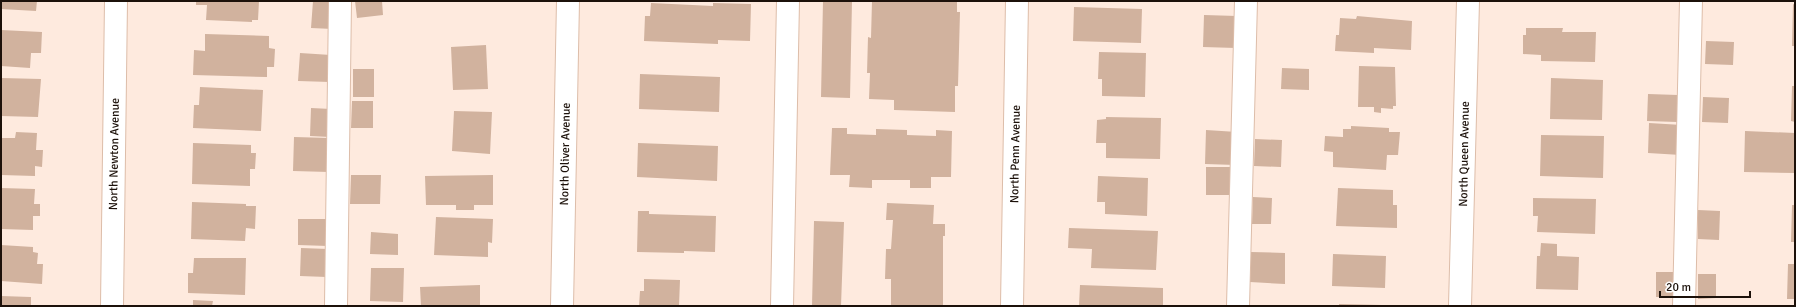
<svg xmlns="http://www.w3.org/2000/svg" width="1796" height="307" font-family="Signika,sans-serif">
<style>
.building{fill:#d1b29e}
.lines{fill:none;stroke-linecap:round;stroke-linejoin:round}
.minor-casing{stroke:#ddbda9;stroke-width:24}
.major-casing{stroke:#ddbda9;stroke-width:24}
.minor{stroke:#fff;stroke-width:22}
.major{stroke:#fff;stroke-width:22}
.labels{text-anchor:middle;stroke-width:3;stroke-linejoin:round;paint-order:stroke}
.street-label{font-size:12px;fill:#1c110a;stroke:#fff}
</style>
<rect width="100%" height="100%" fill="#feeade"/>
<path class="building" d="M1,1H37L36,11L1,9Z
M196,1H259L258,20H252V22L206,20L207,5H196Z
M313,1L334,2L333,29L311,28Z
M355,1H382L383,15L357,18Z
M823,1H852L850,98L821,97Z
M872,1H957V12H960L958,86H955V112L894,110V100L869,99L870,73H867L868,37L871,38Z
M651,3L713,6V3L751,4L750,41L718,40V44L644,41L645,16H650Z
M1793,4L1795,5V46H1792Z
M1074,7L1142,9L1141,43L1073,41Z
M1204,15L1237,16L1236,48L1203,47Z
M1357,16L1412,21L1411,50L1374,48V53L1335,51L1336,35H1339L1340,18L1356,19Z
M1526,28H1563L1562,32H1596L1595,62L1541,61V55L1523,54V35H1526Z
M1,30L42,32L41,53H31L30,68L1,66Z
M205,34L269,36V48L275,49L274,67H267V77L193,75L194,50L205,51Z
M1706,41L1734,42L1733,65L1705,64Z
M486,45L488,89L453,90L451,47Z
M1099,52L1146,53L1145,97L1102,96V79H1098Z
M300,53L331,55L330,82L298,81Z
M1359,66L1395,67L1396,106H1393V109L1381,108V113L1374,112V107H1358Z
M1282,68L1309,69V90L1281,89Z
M353,69H374V97H353Z
M640,74L720,77L719,112L639,109Z
M1,78L41,79L38,117L1,116Z
M1551,78L1603,80L1602,120L1550,119Z
M1792,86H1795V122L1791,121Z
M200,87L263,90L261,131L193,128L194,105H199Z
M1648,94L1678,95L1677,122L1647,121Z
M1703,97L1729,98L1728,123L1702,122Z
M352,101H373V128H351Z
M311,108L331,109L330,137L310,136Z
M454,111L492,112L490,154L452,151Z
M1106,117L1161,118L1160,159L1106,158V143H1096L1097,120L1106,119Z
M1649,123L1682,125L1681,155L1648,153Z
M1351,126L1389,128V132H1400L1398,155H1387L1386,170L1333,167V152L1324,151L1325,136L1343,137V129H1351Z
M832,128H847V134L876,135V129L907,130V135L936,136V130L952,131L951,177H931V188H910V180H872V188L849,187L850,175H830Z
M1206,130L1237,132L1236,165L1205,164Z
M1745,131L1795,133V173L1744,172Z
M16,132L37,133L36,150H43L42,167L35,166V176L1,175V138H15Z
M1541,135L1604,136L1603,178L1540,176Z
M294,137L330,138L329,172L293,171Z
M1255,139L1282,140L1281,167L1254,166Z
M193,143L251,145V153H256L255,169H250V186L192,184Z
M638,143L718,146L717,181L637,177Z
M1206,167H1235V195H1206Z
M351,175H381L380,204H350Z
M493,175V205H474V210H456V205H426L425,176Z
M1098,176L1148,178L1147,216L1105,214V202H1097Z
M1,188L35,189L34,204H40V216H33V230L1,229Z
M1338,188L1393,190V205H1397V228L1336,226Z
M1253,197L1272,198L1271,224H1252Z
M1533,198L1596,199L1595,234L1537,232L1538,216H1533Z
M192,202L246,204V206H256L255,229L246,228L245,241L191,239Z
M887,203L934,205L933,224H945V236H943V306H891V279H885L886,249H891L893,220H886Z
M1792,205H1795V242H1791Z
M1698,210L1720,211L1719,240L1698,239Z
M638,211H649V214L716,216L715,252L684,251V253L637,252Z
M436,217L493,219L492,243L488,242V257L434,255Z
M298,219H328V246L298,245Z
M814,221L844,222L841,306H812Z
M1069,228L1158,231L1156,270L1091,268L1092,249L1068,248Z
M371,232L398,234V255L370,254Z
M1541,243L1557,244V256L1579,257L1578,290L1536,289L1537,256H1540Z
M1,245L33,247V252L38,253L37,264H43L42,284L1,281Z
M301,248L328,249L327,277L300,276Z
M1251,252L1285,253V284L1250,282Z
M1333,254L1386,256L1385,288L1332,286Z
M194,258H246L245,295L188,293V273H193Z
M1788,264H1795V299H1787Z
M371,268H404L403,302L370,301Z
M1656,272H1674V297H1656Z
M1698,274H1716V298L1698,299Z
M644,279L680,280L679,306H639L640,291H644Z
M480,285V306H421L420,287Z
M1080,285L1163,288V306H1079Z
M1,296L31,297V306H1Z
M193,300L213,301L212,306H193Z
M1339,304L1382,305V306H1339Z"/>
<g class="lines">
<defs>
<path id="minor" d="M112,306L116,1
M336,306L340,1
M562,306L568,1
M782,306L788,1
M1238,306L1246,1
M1460,306L1468,1
M1684,306L1691,1"/>
<path id="major" d="M1012,306L1017,1"/>
</defs>
<use href="#minor" class="minor-casing"/>
<use href="#major" class="major-casing"/>
<use href="#minor" class="minor"/>
<use href="#major" class="major"/>
</g>
<g class="labels">
<g class="street-label">
<text transform="translate(114 154) rotate(-89)" y="4">North Newton Avenue</text>
<text transform="translate(565 154) rotate(-89)" y="4">North Oliver Avenue</text>
<text transform="translate(1015 154) rotate(-89)" y="4">North Penn Avenue</text>
<text transform="translate(1464 154) rotate(-89)" y="4">North Queen Avenue</text>
</g>
</g>
<rect width="1796" height="307" fill="none" stroke="#1c110a" stroke-width="4"/>
<path d="M1660 291v6h90v-6" fill="none" stroke="#1c110a" stroke-width="2"/>
<text x="1666" y="291" font-size="12" fill="#1c110a" stroke="#ffffff" stroke-width="3" paint-order="stroke">20 m</text>
</svg>
